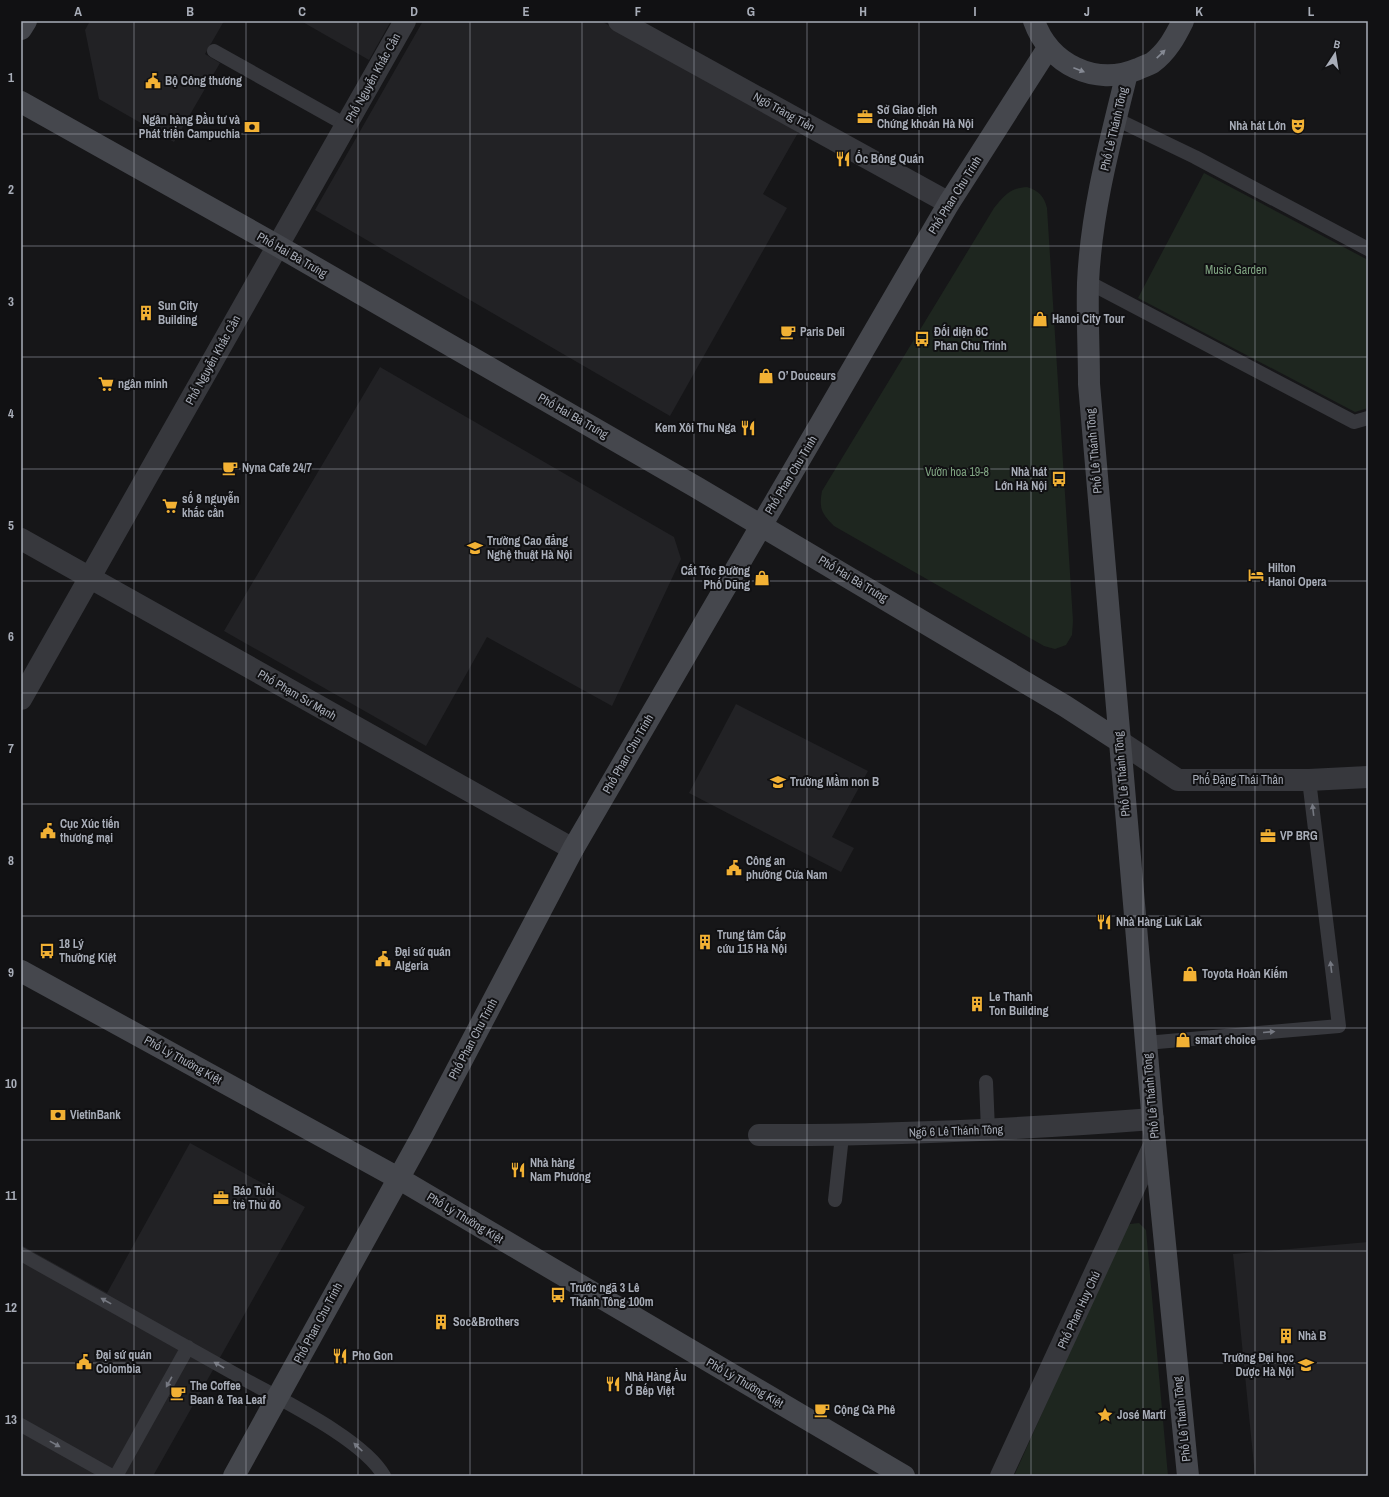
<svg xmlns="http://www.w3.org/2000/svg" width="1389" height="1497" font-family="'Archivo Narrow',sans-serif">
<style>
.built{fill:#222225}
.green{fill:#1e261f}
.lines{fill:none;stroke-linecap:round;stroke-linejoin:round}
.lane{stroke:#37383d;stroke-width:14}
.street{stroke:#37383d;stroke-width:22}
.secondary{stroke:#45474d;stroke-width:22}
.oneway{fill:#858993}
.oneway2{fill:#757881}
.grid{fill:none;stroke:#a8adb8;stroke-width:1;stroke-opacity:0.55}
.labels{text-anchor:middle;stroke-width:4;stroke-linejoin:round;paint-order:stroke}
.street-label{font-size:12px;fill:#a8adb8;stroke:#111113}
.poi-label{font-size:12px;font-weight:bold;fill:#a8adb8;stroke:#111113;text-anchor:start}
.park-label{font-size:12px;fill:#7fa381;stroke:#111113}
.neatline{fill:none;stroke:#a8adb8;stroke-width:1.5}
.grid-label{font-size:13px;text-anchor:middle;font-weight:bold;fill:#a8adb8}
</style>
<rect width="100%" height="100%" fill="#161618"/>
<path class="built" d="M90,21H224L205,54L220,63L174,142L99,99L85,30Z
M301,21H391L369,60Z
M423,21H601L799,131L763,194L787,208L670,416L315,210Z
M380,367L674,537L681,559L612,706L487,637L426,746L224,631Z
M736,704L868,771L832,837L854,848L841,872L689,793Z
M190,1143L305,1207L153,1476H21V1245L107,1293Z
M1368,1242V1476H1255L1233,1254Z"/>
<path class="green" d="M1204,173L1368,260V408L1355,412L1138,298Z
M1027,187C1039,191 1044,196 1047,208L1073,621L1072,635L1066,645L1055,649L1044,646L834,526C821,513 819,508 822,491L994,208C1005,195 1010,188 1027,187Z
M1139,1223L1146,1230L1168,1476H1014L1123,1232L1130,1224Z"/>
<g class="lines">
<path class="lane" d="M214,51L346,125
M1116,119L1195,157L1368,249
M1088,282L1354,422L1368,418
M1146,1043L1339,1026L1309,780
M986,1082L988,1130
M835,1200L842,1136
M21,1254C92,1294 164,1334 235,1374C275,1397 363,1438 384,1476
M21,1425L112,1476
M116,1476L188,1347"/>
<path class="street" d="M619,21L949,203
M21,539L573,849
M21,699L405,21
M1119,741L1178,780H1309L1368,777
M759,1135C891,1136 1022,1129 1153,1119
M1001,1476L1155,1143"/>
<path class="secondary" d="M1034,21C1049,64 1095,87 1138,69C1142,67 1148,65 1152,63C1167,52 1175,37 1183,21
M21,29L26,21
M1127,73C1110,142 1091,212 1088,283C1087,317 1089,350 1089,384L1153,1123L1188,1476
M21,102L278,246L696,487L1065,706L1119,741
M21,971L398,1178L904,1476
M234,1476L422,1136L573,849L949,203L1048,48"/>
</g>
<defs><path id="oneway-solid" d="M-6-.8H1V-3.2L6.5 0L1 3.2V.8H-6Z"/></defs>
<g class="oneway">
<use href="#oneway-solid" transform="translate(1161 54) rotate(-44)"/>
<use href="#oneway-solid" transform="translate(1079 70) rotate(21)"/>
</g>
<g class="oneway2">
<use href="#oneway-solid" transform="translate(1313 810) rotate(-97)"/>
<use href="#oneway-solid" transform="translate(1331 967) rotate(-97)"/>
<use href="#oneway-solid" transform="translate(1269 1032) rotate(-5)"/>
<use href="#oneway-solid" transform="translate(106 1301) rotate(-151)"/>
<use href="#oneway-solid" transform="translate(219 1365) rotate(-150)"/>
<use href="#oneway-solid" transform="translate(169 1382) rotate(119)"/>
<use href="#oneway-solid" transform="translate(55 1444) rotate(29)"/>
<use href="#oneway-solid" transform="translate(358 1447) rotate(-137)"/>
</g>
<path class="grid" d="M134,21V1476M246,21V1476M358,21V1476M470,21V1476M582,21V1476M694,21V1476M807,21V1476M919,21V1476M1031,21V1476M1143,21V1476M1255,21V1476M21,134H1368M21,246H1368M21,357H1368M21,469H1368M21,581H1368M21,693H1368M21,804H1368M21,916H1368M21,1028H1368M21,1140H1368M21,1251H1368M21,1363H1368"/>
<defs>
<symbol id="civic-bare" viewBox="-9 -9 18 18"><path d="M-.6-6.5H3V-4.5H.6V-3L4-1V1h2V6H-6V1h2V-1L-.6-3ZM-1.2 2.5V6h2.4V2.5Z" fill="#f2b134" stroke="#111113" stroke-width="2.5" paint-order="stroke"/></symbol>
<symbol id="office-bare" viewBox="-9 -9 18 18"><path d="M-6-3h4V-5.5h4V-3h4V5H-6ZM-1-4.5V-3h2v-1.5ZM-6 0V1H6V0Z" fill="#f2b134" stroke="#111113" stroke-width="2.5" paint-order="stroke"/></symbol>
<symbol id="theatre-bare" viewBox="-9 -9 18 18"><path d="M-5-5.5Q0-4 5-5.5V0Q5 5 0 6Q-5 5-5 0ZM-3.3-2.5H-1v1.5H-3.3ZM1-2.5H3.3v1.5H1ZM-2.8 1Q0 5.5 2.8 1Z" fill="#f2b134" stroke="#111113" stroke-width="2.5" paint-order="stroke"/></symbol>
<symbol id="bank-bare" viewBox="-9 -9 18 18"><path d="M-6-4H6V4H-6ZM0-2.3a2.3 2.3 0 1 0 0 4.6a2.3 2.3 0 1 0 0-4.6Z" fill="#f2b134" stroke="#111113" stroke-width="2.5" paint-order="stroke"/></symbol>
<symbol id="restaurant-bare" viewBox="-9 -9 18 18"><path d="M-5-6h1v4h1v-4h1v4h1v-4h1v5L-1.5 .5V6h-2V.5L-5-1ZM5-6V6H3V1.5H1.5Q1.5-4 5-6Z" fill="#f2b134" stroke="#111113" stroke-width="2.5" paint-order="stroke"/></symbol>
<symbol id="building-bare" viewBox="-9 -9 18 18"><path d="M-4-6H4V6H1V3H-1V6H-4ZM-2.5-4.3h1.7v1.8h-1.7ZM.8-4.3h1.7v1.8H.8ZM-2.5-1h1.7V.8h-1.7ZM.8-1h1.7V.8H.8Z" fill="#f2b134" stroke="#111113" stroke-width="2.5" paint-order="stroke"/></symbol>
<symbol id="shop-bare" viewBox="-9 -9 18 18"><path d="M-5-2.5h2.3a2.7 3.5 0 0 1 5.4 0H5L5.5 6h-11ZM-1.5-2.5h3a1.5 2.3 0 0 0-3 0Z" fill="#f2b134" stroke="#111113" stroke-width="2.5" paint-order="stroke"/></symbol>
<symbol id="cafe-bare" viewBox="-9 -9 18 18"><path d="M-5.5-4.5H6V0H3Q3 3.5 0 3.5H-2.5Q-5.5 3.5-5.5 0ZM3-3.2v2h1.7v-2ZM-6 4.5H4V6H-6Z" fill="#f2b134" stroke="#111113" stroke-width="2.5" paint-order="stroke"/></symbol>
<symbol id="bus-bare" viewBox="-9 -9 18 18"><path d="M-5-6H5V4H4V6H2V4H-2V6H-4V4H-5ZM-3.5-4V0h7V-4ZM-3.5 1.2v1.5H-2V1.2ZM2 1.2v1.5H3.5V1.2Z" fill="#f2b134" stroke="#111113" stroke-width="2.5" paint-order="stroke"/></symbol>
<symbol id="supermarket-bare" viewBox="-9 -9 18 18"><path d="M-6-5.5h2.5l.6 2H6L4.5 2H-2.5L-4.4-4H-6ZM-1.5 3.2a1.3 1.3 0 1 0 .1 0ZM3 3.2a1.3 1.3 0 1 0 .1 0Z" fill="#f2b134" stroke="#111113" stroke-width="2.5" paint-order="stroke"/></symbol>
<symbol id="university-bare" viewBox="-9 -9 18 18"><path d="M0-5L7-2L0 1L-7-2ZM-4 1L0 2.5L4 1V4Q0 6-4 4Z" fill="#f2b134" stroke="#111113" stroke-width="2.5" paint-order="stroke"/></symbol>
<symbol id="hotel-bare" viewBox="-9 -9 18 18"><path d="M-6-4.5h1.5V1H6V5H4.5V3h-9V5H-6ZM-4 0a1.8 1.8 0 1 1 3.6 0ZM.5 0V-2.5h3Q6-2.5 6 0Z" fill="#f2b134" stroke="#111113" stroke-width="2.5" paint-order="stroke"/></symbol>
<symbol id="school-bare" viewBox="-9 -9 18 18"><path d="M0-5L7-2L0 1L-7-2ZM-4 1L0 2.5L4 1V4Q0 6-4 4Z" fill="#f2b134" stroke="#111113" stroke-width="2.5" paint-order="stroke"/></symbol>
<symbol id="sight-bare" viewBox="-9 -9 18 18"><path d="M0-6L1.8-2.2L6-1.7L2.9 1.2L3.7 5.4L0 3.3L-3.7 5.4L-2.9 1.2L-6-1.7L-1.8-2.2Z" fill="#f2b134" stroke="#111113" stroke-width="2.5" paint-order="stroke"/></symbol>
</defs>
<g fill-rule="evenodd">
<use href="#civic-bare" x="142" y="70" width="22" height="22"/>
<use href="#office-bare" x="854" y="106" width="22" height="22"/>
<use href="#theatre-bare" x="1287" y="115" width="22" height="22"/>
<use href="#bank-bare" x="241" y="116" width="22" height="22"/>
<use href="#restaurant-bare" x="832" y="148" width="22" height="22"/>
<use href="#building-bare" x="135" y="302" width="22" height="22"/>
<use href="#shop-bare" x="1029" y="308" width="22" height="22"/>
<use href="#cafe-bare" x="777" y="321" width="22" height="22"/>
<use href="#bus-bare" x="911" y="328" width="22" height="22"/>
<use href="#shop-bare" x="755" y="365" width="22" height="22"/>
<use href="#supermarket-bare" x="95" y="373" width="22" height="22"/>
<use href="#restaurant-bare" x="737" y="417" width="22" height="22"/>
<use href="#cafe-bare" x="219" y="457" width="22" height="22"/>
<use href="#bus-bare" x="1048" y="468" width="22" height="22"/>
<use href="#supermarket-bare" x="159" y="495" width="22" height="22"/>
<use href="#university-bare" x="464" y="537" width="22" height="22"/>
<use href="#hotel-bare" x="1245" y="564" width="22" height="22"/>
<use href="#shop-bare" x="751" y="567" width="22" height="22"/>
<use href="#school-bare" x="767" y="771" width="22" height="22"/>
<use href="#civic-bare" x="37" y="820" width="22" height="22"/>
<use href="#office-bare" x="1257" y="825" width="22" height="22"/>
<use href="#civic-bare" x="723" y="857" width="22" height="22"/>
<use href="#restaurant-bare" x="1093" y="911" width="22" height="22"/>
<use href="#building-bare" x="694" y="931" width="22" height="22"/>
<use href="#bus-bare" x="36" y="940" width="22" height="22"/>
<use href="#civic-bare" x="372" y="948" width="22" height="22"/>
<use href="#shop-bare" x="1179" y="963" width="22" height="22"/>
<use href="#building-bare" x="966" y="993" width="22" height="22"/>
<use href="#shop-bare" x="1172" y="1029" width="22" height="22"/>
<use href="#bank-bare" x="47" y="1104" width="22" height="22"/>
<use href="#restaurant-bare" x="507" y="1159" width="22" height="22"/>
<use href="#office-bare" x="210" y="1187" width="22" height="22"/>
<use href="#bus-bare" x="547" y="1284" width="22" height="22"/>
<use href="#building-bare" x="430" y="1311" width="22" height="22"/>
<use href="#building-bare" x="1275" y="1325" width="22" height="22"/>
<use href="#restaurant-bare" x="329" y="1345" width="22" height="22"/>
<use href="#civic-bare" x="73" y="1351" width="22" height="22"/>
<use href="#university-bare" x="1295" y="1354" width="22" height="22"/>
<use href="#restaurant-bare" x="602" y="1373" width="22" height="22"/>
<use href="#cafe-bare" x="167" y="1382" width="22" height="22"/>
<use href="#cafe-bare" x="811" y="1399" width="22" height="22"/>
<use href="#sight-bare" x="1094" y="1404" width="22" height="22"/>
</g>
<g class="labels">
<g class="street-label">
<text transform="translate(373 78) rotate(-61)" y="4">Phố Nguyễn Khắc Cần</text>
<text transform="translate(784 112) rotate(29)" y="4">Ngõ Tràng Tiền</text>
<text transform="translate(1114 129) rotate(-77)" y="4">Phố Lê Thánh Tông</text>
<text transform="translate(955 195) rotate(-58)" y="4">Phố Phan Chu Trinh</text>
<text transform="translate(292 255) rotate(30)" y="4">Phố Hai Bà Trưng</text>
<text transform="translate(213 360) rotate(-61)" y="4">Phố Nguyễn Khắc Cần</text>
<text transform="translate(573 416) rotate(30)" y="4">Phố Hai Bà Trưng</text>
<text transform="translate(1094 451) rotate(-95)" y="4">Phố Lê Thánh Tông</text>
<text transform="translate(791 475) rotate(-59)" y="4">Phố Phan Chu Trinh</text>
<text transform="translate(853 579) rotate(31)" y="4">Phố Hai Bà Trưng</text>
<text transform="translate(297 695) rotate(30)" y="4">Phố Phạm Sư Mạnh</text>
<text transform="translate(628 754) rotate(-60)" y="4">Phố Phan Chu Trinh</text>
<text transform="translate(1122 774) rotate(-95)" y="4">Phố Lê Thánh Tông</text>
<text x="1238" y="784">Phố Đặng Thái Thân</text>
<text transform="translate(473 1039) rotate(-62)" y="4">Phố Phan Chu Trinh</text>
<text transform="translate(183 1060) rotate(29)" y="4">Phố Lý Thường Kiệt</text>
<text transform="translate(1151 1096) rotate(-95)" y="4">Phố Lê Thánh Tông</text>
<text transform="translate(956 1131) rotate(-2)" y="4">Ngõ 6 Lê Thánh Tông</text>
<text transform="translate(465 1218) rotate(31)" y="4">Phố Lý Thường Kiệt</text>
<text transform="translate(1079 1310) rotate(-65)" y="4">Phố Phan Huy Chú</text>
<text transform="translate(318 1323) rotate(-62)" y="4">Phố Phan Chu Trinh</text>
<text transform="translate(745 1383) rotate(30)" y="4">Phố Lý Thường Kiệt</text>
<text transform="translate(1182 1419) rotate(-96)" y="4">Phố Lê Thánh Tông</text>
</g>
<g class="poi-label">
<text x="165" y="85">Bộ Công thương</text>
<text x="877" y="114">Sở Giao dịch<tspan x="877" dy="14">Chứng khoán Hà Nội</tspan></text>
<text x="240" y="124" text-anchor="end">Ngân hàng Đầu tư và<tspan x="240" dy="14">Phát triển Campuchia</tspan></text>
<text x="1286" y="130" text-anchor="end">Nhà hát Lớn</text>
<text x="855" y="163">Ốc Bông Quán</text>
<text x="158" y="310">Sun City<tspan x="158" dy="14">Building</tspan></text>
<text x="1052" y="323">Hanoi City Tour</text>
<text x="800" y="336">Paris Deli</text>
<text x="934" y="336">Đối diện 6C<tspan x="934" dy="14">Phan Chu Trinh</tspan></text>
<text x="778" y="380">O’ Douceurs</text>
<text x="118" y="388">ngân minh</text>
<text x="736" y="432" text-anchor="end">Kem Xôi Thu Nga</text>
<text x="242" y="472">Nyna Cafe 24/7</text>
<text x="1047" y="476" text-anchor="end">Nhà hát<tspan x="1047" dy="14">Lớn Hà Nội</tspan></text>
<text x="182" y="503">số 8 nguyễn<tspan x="182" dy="14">khắc cần</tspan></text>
<text x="487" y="545">Trường Cao đẳng<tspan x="487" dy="14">Nghệ thuật Hà Nội</tspan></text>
<text x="1268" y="572">Hilton<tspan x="1268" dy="14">Hanoi Opera</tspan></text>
<text x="750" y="575" text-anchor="end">Cắt Tóc Đường<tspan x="750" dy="14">Phố Dũng</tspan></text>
<text x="790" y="786">Trường Mầm non B</text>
<text x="60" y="828">Cục Xúc tiến<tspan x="60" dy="14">thương mại</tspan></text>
<text x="1280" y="840">VP BRG</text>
<text x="746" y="865">Công an<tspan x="746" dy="14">phường Cửa Nam</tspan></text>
<text x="1116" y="926">Nhà Hàng Luk Lak</text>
<text x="717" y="939">Trung tâm Cấp<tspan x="717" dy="14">cứu 115 Hà Nội</tspan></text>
<text x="59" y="948">18 Lý<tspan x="59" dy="14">Thường Kiệt</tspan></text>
<text x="395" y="956">Đại sứ quán<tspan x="395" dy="14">Algeria</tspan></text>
<text x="1202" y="978">Toyota Hoàn Kiếm</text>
<text x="989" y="1001">Le Thanh<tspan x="989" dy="14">Ton Building</tspan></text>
<text x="1195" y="1044">smart choice</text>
<text x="70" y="1119">VietinBank</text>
<text x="530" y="1167">Nhà hàng<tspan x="530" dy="14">Nam Phương</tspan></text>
<text x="233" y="1195">Báo Tuổi<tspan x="233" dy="14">trẻ Thủ đô</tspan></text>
<text x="570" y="1292">Trước ngã 3 Lê<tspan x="570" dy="14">Thánh Tông 100m</tspan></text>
<text x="453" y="1326">Soc&amp;Brothers</text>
<text x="1298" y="1340">Nhà B</text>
<text x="96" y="1359">Đại sứ quán<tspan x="96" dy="14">Colombia</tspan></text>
<text x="352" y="1360">Pho Gon</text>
<text x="1294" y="1362" text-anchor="end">Trường Đại học<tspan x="1294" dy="14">Dược Hà Nội</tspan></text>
<text x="625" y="1381">Nhà Hàng Ầu<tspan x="625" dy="14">Ơ Bếp Việt</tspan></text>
<text x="190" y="1390">The Coffee<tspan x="190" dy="14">Bean &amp; Tea Leaf</tspan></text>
<text x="834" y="1414">Cộng Cà Phê</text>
<text x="1117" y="1419">José Martí</text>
</g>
<g class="park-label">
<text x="1236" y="274">Music Garden</text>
<text x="957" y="476">Vườn hoa 19-8</text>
</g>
</g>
<rect width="1389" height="1497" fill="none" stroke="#111113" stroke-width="44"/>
<g transform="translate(1335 54) rotate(12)" stroke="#111113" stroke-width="3" paint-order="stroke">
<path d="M0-3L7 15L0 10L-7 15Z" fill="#a8adb8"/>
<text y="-6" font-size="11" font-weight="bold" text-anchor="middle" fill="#a8adb8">B</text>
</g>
<rect x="22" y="22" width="1345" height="1453" class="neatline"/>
<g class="grid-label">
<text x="78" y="16">A</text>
<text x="190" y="16">B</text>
<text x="302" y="16">C</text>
<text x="414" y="16">D</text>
<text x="526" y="16">E</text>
<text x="638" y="16">F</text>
<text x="751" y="16">G</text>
<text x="863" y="16">H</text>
<text x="975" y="16">I</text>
<text x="1087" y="16">J</text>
<text x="1199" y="16">K</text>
<text x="1311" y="16">L</text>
<text x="11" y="82">1</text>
<text x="11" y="194">2</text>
<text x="11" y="306">3</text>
<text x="11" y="418">4</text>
<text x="11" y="530">5</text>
<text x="11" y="641">6</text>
<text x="11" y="753">7</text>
<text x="11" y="865">8</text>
<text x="11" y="977">9</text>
<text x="11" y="1088">10</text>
<text x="11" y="1200">11</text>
<text x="11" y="1312">12</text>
<text x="11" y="1424">13</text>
</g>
</svg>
